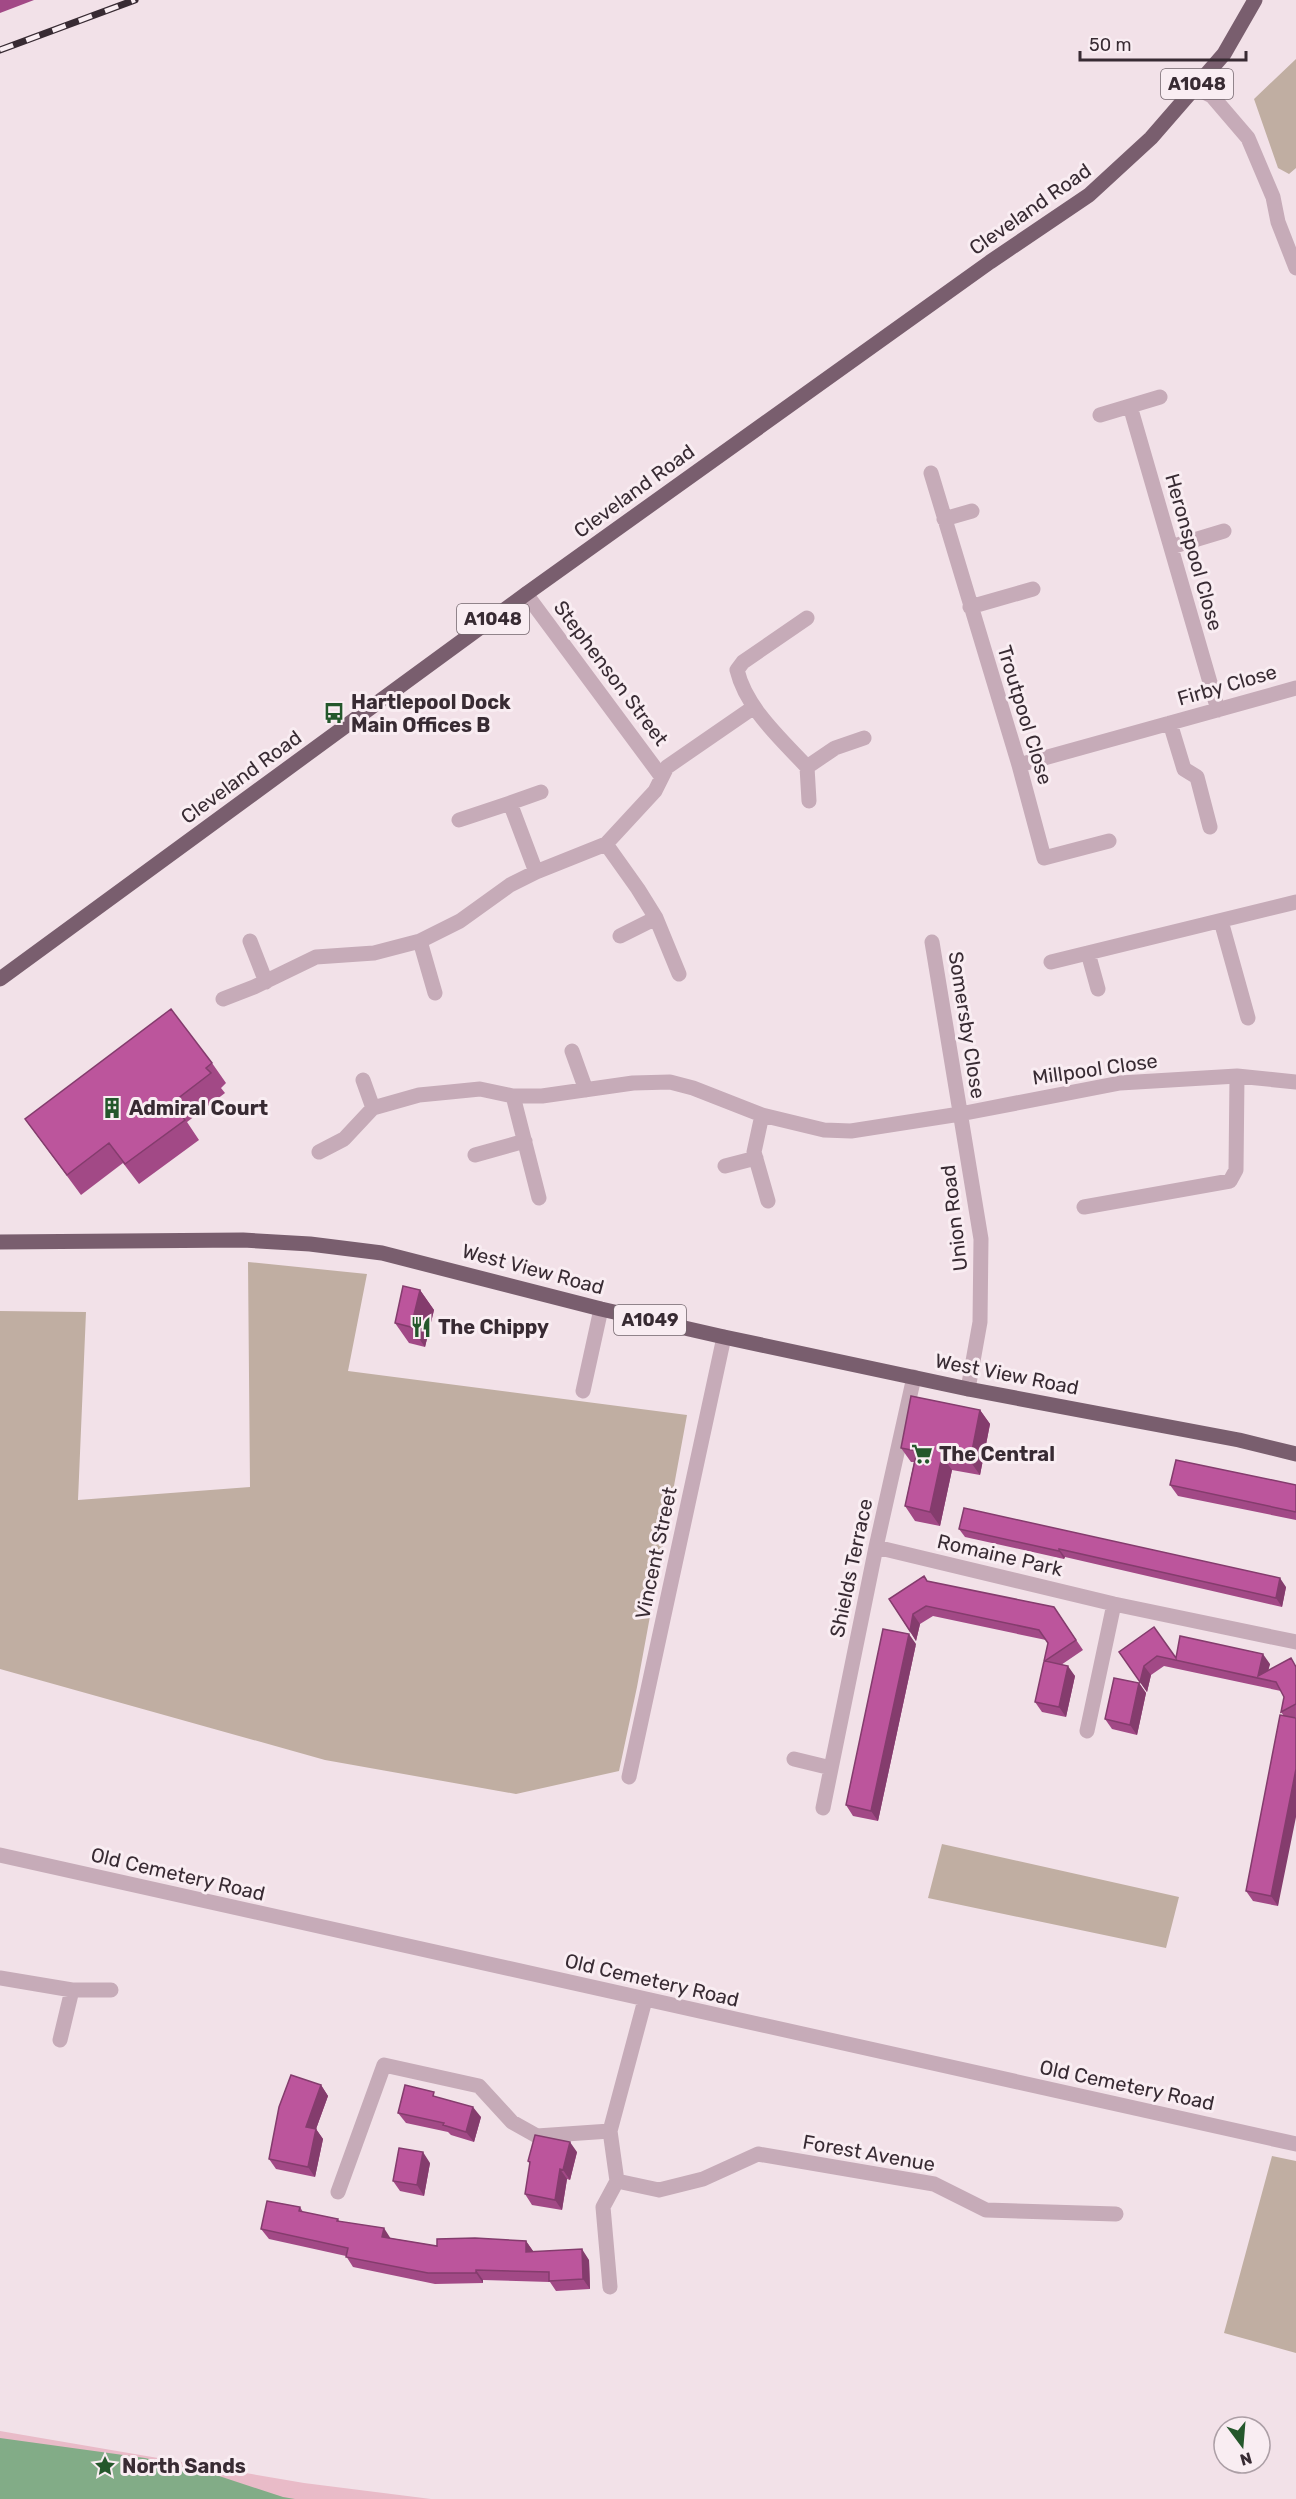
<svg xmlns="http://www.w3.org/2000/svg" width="1296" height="2499" font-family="Rubik,sans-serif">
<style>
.green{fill:#c0aea2}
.sand{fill:#e9bbc8}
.water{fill:#82ac87}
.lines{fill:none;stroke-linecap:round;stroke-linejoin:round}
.street{stroke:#c6abb8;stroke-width:15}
.primary{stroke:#795e6e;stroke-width:15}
.rail-casing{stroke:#382b33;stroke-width:7}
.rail{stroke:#f9edf2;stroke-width:4.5;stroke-dasharray:14;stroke-linecap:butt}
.wall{fill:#a24986}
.shaded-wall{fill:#843c6d}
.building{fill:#bc559c;stroke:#843c6d;stroke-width:1.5}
.labels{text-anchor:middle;stroke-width:6;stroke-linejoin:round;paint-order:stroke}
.shield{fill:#f9edf2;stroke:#72656c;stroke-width:1.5}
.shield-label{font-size:18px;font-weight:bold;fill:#382b33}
.street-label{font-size:20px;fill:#382b33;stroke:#f9edf2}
.poi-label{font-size:20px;font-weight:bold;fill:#382b33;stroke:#f9edf2;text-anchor:start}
</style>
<rect width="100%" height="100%" fill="#f2e1e8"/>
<path class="green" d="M1296,59V168L1289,174L1278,168L1254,99Z
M248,1262L367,1274L348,1371L687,1415L637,1687L619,1771L516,1794L325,1760L0,1669V1311L86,1312L78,1500L250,1487Z
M942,1844L1179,1897L1166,1948L928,1898Z
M1272,2156L1296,2161V2353L1224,2333Z"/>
<path class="sand" d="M0,2431L304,2483L431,2499H0Z"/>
<path class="water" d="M0,2438L145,2458L213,2474L283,2497L295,2499H0Z"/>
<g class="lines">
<path class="street" d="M1194,87L1212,96L1248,138L1273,197L1278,222L1296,268
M1130,406L1218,710
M1100,415L1160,397
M931,473L1019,765L1044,858L1109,841
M944,519L972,511
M1171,547L1224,531
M526,594L661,776
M970,607L1033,589
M807,618L743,662L737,670C746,708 781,739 807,767L835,748L864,738
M1170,723L1184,769L1197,777L1210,827
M1019,765L1296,688
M807,767L809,801
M510,803L541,792
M459,820L510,803L536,872
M606,844L638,889L656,918L679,974
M1221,921L1248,1018
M620,936L656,918
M250,941L266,982
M420,941L435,993
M932,942L981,1239L980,1322L968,1389
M1088,953L1098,989
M1051,962L1296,902
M223,999L254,987L316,957L374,953L420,941L460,921L510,885L536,872L606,844L655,791L667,767L754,707
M572,1051L586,1090
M363,1080L373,1108
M513,1096L539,1198
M762,1115L754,1152L768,1201
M319,1152L344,1139L373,1108L419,1095L450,1092L480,1089L513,1096H542L633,1083L670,1082L693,1088L762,1115L824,1130L851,1131L960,1114L1120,1083L1237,1076L1296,1082
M475,1155L525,1141
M725,1166L756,1158
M1084,1207L1230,1181L1236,1170L1237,1076
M583,1391L601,1309
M876,1547L1114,1604L1296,1642
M1087,1731L1114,1604
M794,1759L831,1768
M629,1777L724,1337
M823,1808L876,1547L914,1377
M0,1855L1296,2144
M0,1978L72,1990H111
M60,2040L72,1990
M617,2181L659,2190L703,2179L758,2154L934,2184L986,2210L1116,2214
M338,2192L384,2065L479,2086L512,2122L537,2136L610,2131
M610,2287L603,2207L617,2181L610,2131L645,2000"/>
<path class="primary" d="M0,979L526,594L990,262L1089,195L1151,138L1224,54L1255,0
M0,1242L243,1240L310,1244L382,1253L601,1309L724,1337L968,1389L1239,1440L1296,1454"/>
<defs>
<path id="rail" d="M0,50L135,0"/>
</defs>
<use href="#rail" class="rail-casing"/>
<use href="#rail" class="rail"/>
</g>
<path class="wall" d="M0,0H34L0,13Z
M212,1063L226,1083L221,1088L225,1093L187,1122L199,1140L139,1184L123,1163L81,1195L25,1119Z
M420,1290L434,1310L425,1347L409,1343L395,1323Z
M980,1410L990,1424L980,1475L952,1470L940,1526L915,1521L905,1506L914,1462H911L901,1448Z
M1170,1485H1296V1520L1178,1496Z
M959,1529L1286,1587L1282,1607L1065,1557L1064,1559L965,1537Z
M927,1581L1054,1607L1083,1650L1061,1665L1075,1676L1066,1717L1042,1712L1035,1702L1048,1643L1046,1640L933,1616L920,1624L916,1641L889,1599Z
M916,1644L878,1821L853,1816L846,1805Z
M1119,1652L1176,1658L1270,1664L1268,1670L1296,1665V1717L1295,1718L1278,1906L1253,1901L1246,1891L1284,1716L1281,1712L1284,1697L1281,1691L1164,1666L1151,1675L1147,1692Z
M1139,1683L1146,1693L1137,1735L1112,1729L1105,1719Z
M321,2085L328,2096L316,2129L323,2139L315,2177L276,2169L269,2159Z
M438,2097L481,2117L474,2142L451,2135L448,2132L406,2123L398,2113Z
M577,2152L570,2180L567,2179L562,2210L532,2205L525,2194L530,2164L528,2161Z
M430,2163L424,2196L400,2191L393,2181Z
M300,2207L303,2212L338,2219L339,2221L390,2238L437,2246L526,2241L533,2251L589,2260L590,2289L556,2291L550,2282L483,2280V2283L435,2284L353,2267L346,2256L269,2239L261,2229Z"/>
<path class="shaded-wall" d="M420,1290L434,1310L425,1347L411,1327Z
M980,1410L990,1424L980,1475L970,1461Z
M942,1456L952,1470L940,1526L930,1512Z
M1059,1549L1065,1557L1064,1559L1059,1551Z
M1280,1578L1286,1587L1282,1607L1276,1598Z
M913,1614L920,1624L916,1641L910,1631Z
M909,1634L916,1644L878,1821L871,1811Z
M1263,1654L1270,1664L1266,1680L1258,1676Z
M1068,1666L1075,1676L1066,1717L1059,1707Z
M1144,1666L1151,1675L1147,1692L1140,1682Z
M1139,1683L1146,1693L1137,1735L1130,1725Z
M1296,1769V1817L1278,1906L1271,1896Z
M321,2085L328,2096L316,2129L323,2139L315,2177L308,2167L306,2127Z
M473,2107L481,2117L474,2142L466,2132Z
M570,2142L577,2152L570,2180L563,2170Z
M423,2152L430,2163L424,2196L417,2185Z
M560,2169L567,2179L562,2210L555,2200Z
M384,2228L391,2239L382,2237Z
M526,2241L533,2251L526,2252Z
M582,2249L589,2260L590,2289L583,2279Z
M476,2270L483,2280V2283L476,2273Z"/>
<path class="building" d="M171,1009L212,1063L206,1068L211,1073L172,1103L185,1120L125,1164L109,1143L67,1175L25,1119Z
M403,1286L420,1290L411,1327L395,1323Z
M911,1396L980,1410L970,1461L942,1456L930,1512L905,1506L917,1451L901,1448Z
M1176,1460L1296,1485V1512L1170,1485Z
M964,1508L1280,1578L1276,1598L1059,1549V1551L959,1529Z
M924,1576L927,1581L1054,1607L1076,1640L1045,1661L1068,1666L1059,1707L1035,1702L1048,1643L1039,1630L926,1606L913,1614L910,1631L889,1599Z
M1154,1627L1176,1658L1180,1636L1263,1654L1258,1676L1291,1658L1296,1667V1704L1281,1712L1284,1697L1276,1682L1157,1656L1144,1666L1140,1682L1119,1652Z
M883,1629L909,1634L871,1811L846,1805Z
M1114,1678L1139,1683L1130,1725L1105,1719Z
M1280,1715L1296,1718V1769L1271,1896L1246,1891Z
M291,2075L321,2085L306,2127L316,2129L308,2167L269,2159L279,2107Z
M405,2085L434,2092L433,2096L473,2107L466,2132L443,2125L444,2123L398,2113Z
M535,2135L570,2142L563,2170L560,2169L555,2200L525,2194L530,2162L528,2161Z
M399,2148L423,2152L417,2185L393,2181Z
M267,2201L300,2207L299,2211L338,2219L337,2221L384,2228L382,2237L437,2246V2239L475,2238L526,2241V2252L582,2249L583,2279L549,2281V2272L476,2270V2273H428L346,2257L348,2248L261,2229Z"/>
<defs>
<symbol id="bus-bare" viewBox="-9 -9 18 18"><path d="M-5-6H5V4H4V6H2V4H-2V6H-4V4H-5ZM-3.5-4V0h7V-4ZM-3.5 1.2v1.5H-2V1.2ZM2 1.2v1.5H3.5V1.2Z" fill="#24572b" stroke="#f9edf2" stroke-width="2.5" paint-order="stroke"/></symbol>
<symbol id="building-bare" viewBox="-9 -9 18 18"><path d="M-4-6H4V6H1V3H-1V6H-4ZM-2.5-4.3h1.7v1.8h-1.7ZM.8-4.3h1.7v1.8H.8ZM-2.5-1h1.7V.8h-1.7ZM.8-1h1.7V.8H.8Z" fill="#24572b" stroke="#f9edf2" stroke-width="2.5" paint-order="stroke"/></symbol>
<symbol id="restaurant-bare" viewBox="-9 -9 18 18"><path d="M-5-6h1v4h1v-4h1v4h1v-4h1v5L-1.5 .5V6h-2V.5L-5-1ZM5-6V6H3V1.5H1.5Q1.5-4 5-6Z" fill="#24572b" stroke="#f9edf2" stroke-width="2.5" paint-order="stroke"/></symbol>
<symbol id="supermarket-bare" viewBox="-9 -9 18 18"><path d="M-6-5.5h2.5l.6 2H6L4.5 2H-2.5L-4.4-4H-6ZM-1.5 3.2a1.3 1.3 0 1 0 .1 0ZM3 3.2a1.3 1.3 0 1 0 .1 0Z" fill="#24572b" stroke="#f9edf2" stroke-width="2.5" paint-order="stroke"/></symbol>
<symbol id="sight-bare" viewBox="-9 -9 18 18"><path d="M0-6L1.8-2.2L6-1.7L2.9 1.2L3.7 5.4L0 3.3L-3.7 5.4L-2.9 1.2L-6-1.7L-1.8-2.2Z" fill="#24572b" stroke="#f9edf2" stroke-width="2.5" paint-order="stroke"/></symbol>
</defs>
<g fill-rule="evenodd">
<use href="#bus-bare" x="319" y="698" width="30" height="30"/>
<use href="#building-bare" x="97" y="1093" width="30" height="30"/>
<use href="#restaurant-bare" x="406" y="1312" width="30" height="30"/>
<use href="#supermarket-bare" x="907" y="1439" width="30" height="30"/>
<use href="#sight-bare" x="90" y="2451" width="30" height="30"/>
</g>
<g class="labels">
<g class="shield">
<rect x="1161" y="69" width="72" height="30" rx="4.5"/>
<rect x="457" y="604" width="72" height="30" rx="4.5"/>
<rect x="614" y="1305" width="72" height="30" rx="4.5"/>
</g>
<g class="shield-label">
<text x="1197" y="90">A1048</text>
<text x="493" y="625">A1048</text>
<text x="650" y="1326">A1049</text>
</g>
<g class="street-label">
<text transform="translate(1030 209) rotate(-35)" y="7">Cleveland Road</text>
<text transform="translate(634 491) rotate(-36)" y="7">Cleveland Road</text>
<text transform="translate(1194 552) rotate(74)" y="7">Heronspool Close</text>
<text transform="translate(611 673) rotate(53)" y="7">Stephenson Street</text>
<text transform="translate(1227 685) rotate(-16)" y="7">Firby Close</text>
<text transform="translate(1025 715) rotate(73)" y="7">Troutpool Close</text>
<text transform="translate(241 777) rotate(-36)" y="7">Cleveland Road</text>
<text transform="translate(967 1025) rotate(81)" y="7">Somersby Close</text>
<text transform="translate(1095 1069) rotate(-8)" y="7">Millpool Close</text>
<text transform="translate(954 1218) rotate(-97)" y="7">Union Road</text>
<text transform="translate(533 1269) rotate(15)" y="7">West View Road</text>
<text transform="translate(1007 1374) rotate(11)" y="7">West View Road</text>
<text transform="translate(656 1553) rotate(-78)" y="7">Vincent Street</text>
<text transform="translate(1000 1555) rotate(13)" y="7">Romaine Park</text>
<text transform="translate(851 1568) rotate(-78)" y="7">Shields Terrace</text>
<text transform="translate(178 1874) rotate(13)" y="7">Old Cemetery Road</text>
<text transform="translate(652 1980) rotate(13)" y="7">Old Cemetery Road</text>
<text transform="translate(1127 2085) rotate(12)" y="7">Old Cemetery Road</text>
<text transform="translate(869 2153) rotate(10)" y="7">Forest Avenue</text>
</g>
<g class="poi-label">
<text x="351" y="709">Hartlepool Dock<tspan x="351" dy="23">Main Offices B</tspan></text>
<text x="129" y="1115">Admiral Court</text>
<text x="438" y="1334">The Chippy</text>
<text x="939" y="1461">The Central</text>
<text x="122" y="2473">North Sands</text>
</g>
</g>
<g transform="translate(1242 2445) rotate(164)"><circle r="28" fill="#f9edf2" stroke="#ac9fa6" stroke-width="1.5"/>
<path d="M0-4.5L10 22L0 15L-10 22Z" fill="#24572b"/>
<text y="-9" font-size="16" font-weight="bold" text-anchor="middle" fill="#382b33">N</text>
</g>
<path d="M1080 51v9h166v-9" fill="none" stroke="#382b33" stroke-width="3"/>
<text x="1089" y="51" font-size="18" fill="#382b33" stroke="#f9edf2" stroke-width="4.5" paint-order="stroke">50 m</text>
</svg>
